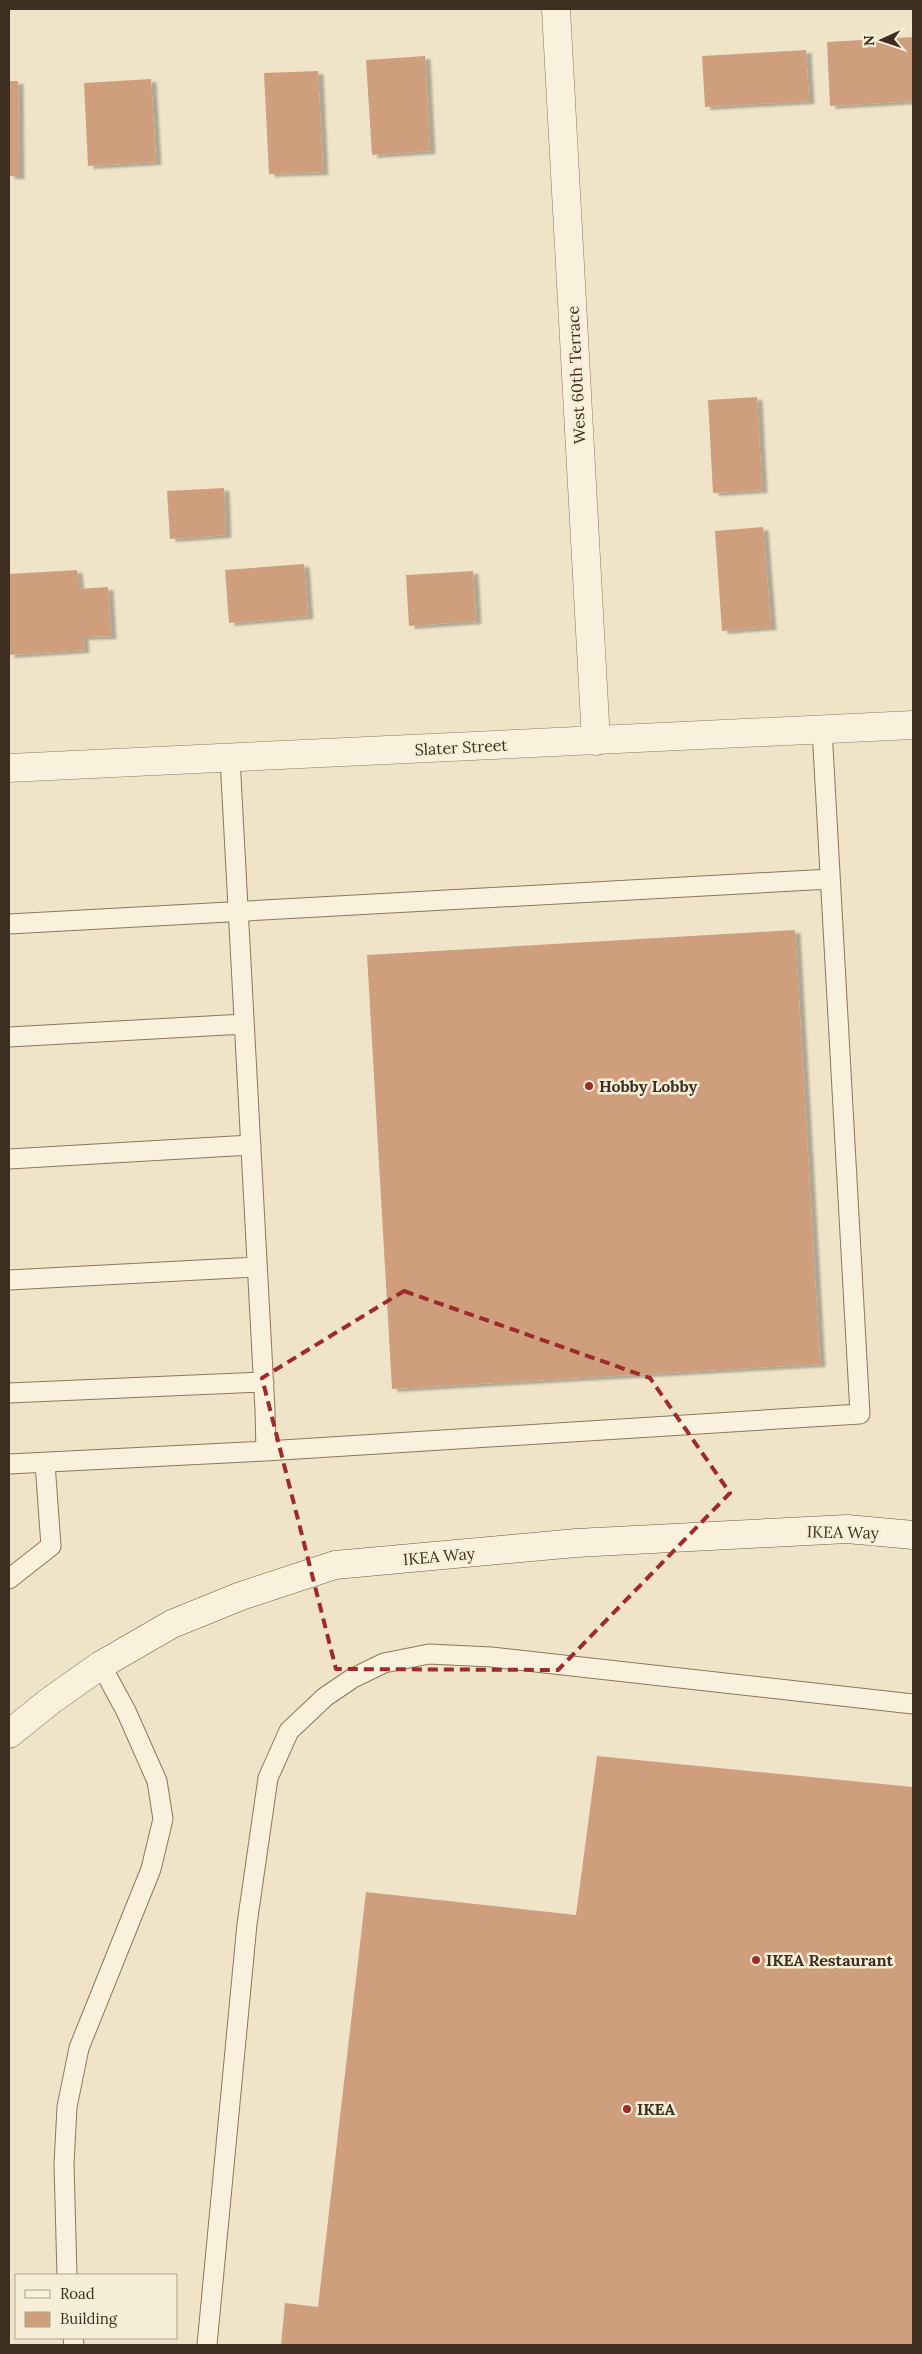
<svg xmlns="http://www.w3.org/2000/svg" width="922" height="2354" font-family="Lora,serif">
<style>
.building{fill:#cf9f7d;filter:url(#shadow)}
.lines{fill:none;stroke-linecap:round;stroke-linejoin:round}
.lane-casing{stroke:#8d765c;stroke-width:21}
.street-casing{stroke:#8d765c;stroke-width:29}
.secondary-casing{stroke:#6f573f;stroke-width:29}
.lane{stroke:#faf1dc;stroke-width:19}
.street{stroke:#faf1dc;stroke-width:28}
.secondary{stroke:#faf1dc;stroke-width:28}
.marked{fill:none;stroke:#9e2a2b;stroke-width:4;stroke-dasharray:10 6;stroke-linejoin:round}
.poi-dot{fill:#9e2a2b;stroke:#f7eed8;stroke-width:2}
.labels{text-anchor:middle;stroke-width:5;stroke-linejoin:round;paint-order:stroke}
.street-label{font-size:16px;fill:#3d2e20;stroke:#f7eed8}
.poi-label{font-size:16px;font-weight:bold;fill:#3d2e20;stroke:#f7eed8;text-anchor:start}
</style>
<defs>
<filter id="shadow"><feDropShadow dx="5.5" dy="3" stdDeviation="1" flood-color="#0004"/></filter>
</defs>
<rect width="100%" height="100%" fill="#f0e4c8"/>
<path class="building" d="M913,37V101L830,106L827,42Z
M806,50L809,101L705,107L702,56Z
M425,56L430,151L372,155L366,60Z
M318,71L323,172L269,174L264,73Z
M151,79L156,162L88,166L84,83Z
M9,81H18L19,176H9Z
M757,397L762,490L713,493L708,400Z
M224,488L226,535L170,539L167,491Z
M763,527L771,627L722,631L715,531Z
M304,564L308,616L229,623L225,570Z
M77,570L79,589L108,587L111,636L83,637L84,650L9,655V574Z
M473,571L476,621L409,626L406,575Z
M795,930L820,1364L392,1389L367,955Z
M597,1756L913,1787V2345H281L285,2303L318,2307L366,1892L576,1915Z"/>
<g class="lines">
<defs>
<path id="lane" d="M9,924L830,879
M9,1037L244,1024
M9,1159L251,1145
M9,1280L257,1267
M9,1393L264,1382
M266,1451L860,1414L822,729
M9,1464L266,1451L265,1410L230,758
M9,1579L51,1546L45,1463
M67,2275L64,2164L67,2107L79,2048L151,1869L163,1819L157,1781L126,1711L101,1665
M73,2338L74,2345
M207,2345L247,1924L268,1778L289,1731L325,1697L353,1678L384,1663L429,1654L491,1657L913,1704"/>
<path id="street" d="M556,9L596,741
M9,768L913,725"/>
<path id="secondary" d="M9,1734L50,1701L101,1665L172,1624L241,1596L335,1565L576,1543L847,1529L913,1535"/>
</defs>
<use href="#lane" class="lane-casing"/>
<use href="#street" class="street-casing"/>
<use href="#secondary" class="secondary-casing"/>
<use href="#lane" class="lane"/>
<use href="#street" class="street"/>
<use href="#secondary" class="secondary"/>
</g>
<path class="marked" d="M404,1291L650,1378L730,1493L558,1670L336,1669L262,1378Z"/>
<g class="poi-dot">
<circle cx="589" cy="1086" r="5"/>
<circle cx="756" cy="1960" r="5"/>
<circle cx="627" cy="2109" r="5"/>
</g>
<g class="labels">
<g class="street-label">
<text transform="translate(576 375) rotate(-93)" y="6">West 60th Terrace</text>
<text transform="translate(461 747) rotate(-3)" y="6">Slater Street</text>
<text transform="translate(843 1532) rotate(1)" y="6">IKEA Way</text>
<text transform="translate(439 1556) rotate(-5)" y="6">IKEA Way</text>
</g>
<g class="poi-label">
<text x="599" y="1092">Hobby Lobby</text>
<text x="766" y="1966">IKEA Restaurant</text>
<text x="637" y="2115">IKEA</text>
</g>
</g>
<rect width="922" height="2354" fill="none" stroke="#3d2e20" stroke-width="20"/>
<rect x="15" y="2274" width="162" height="65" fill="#f7eed8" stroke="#ada18e"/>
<rect x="25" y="2290" width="25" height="8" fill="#faf1dc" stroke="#ada18e"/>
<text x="60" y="2299" font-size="15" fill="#3d2e20">Road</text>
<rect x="25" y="2312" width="25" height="15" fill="#cf9f7d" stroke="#ada18e"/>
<text x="60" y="2324" font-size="15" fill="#3d2e20">Building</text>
<g transform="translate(882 40) rotate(267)" stroke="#f7eed8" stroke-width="4" paint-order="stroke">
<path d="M0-4L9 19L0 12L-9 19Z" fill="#3d2e20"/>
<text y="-8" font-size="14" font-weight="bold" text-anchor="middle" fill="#3d2e20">N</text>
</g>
</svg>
